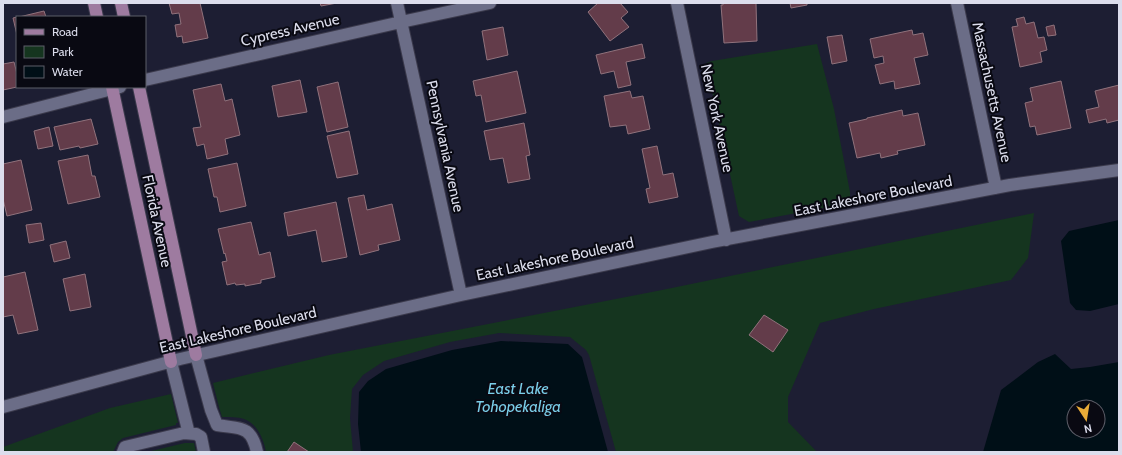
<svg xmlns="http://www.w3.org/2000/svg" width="1122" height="455" font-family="Cabin,sans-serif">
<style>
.green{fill:#15351f}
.water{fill:#000f17;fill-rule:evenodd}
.building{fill:#633c4a;stroke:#90727c}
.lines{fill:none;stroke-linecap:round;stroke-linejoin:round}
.minor-casing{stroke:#3b3a4c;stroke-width:14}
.major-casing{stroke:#3b3a4c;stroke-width:14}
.minor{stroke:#6b6d87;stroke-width:12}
.major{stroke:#9e7ba0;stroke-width:12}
.labels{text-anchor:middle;stroke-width:4;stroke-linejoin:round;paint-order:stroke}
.street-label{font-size:15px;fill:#dcddec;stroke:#090912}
.water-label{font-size:16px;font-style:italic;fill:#7acde8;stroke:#090912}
</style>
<rect width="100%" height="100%" fill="#1d1e33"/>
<path class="green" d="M817,44L834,109L850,192V203L749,222L739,216L706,63L712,61Z
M1034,213L1028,258L1011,280L874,309L820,323L788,397V422L817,452H616L589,355L586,350L570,337L499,333L450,342L384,361L363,375L352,389L350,418L353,452H266C264,440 257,423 244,419C238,417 229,417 222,417L219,407L213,383L329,355L662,290Z
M171,394L178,423H176V425L123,438L118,442L113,452H3V447L110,408Z
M185,443H194L196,452H147Z"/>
<path class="water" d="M1119,220V304L1090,311L1076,310L1070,303L1061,241L1069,231Z
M501,341L568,344L582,357L608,452H361L358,424L359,392L368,381L386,369L452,350Z
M1055,354L1071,369L1090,367L1119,362V452H983L1001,390L1038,362ZM1074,407H1098V431H1074Z"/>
<path class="building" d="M169,3H200L208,38L183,43L182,36L177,37L175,25L181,24L179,13L172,14Z
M320,3H337L321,6Z
M598,3H620L628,12L621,18L629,27L610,41L588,12Z
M723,3H756L757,41L724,43L721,5H723Z
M790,3H807V5L791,8Z
M44,11L46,17H19Z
M17,17V35L13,18Z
M1024,17L1026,24L1034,22L1038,38L1044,37L1047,50L1040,52L1042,62L1020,67L1012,27L1018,26L1016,19Z
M1054,25L1056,35L1048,36L1046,27Z
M503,27L508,55L487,60L482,31Z
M912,30L913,35L923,33L928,55L914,58L920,84L895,89L894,81L880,84L875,65L884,63L883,56L874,58L870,39Z
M842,35L847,61L832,64L827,37Z
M642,44L645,58L626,62L631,85L618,88L614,71L601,74L596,55Z
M14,62L17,74V87L3,90V64Z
M517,71L526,113L486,122L481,95L476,96L473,81Z
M300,80L307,112L278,117L272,86Z
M1061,81L1071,128L1037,135L1035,126L1030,127L1025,103L1033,101L1030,88Z
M338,82L348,127L327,132L317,87Z
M221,84L225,101L232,99L240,135L225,139L228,154L207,159L204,144L197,146L193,128L201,127L193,90Z
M1119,85V120L1107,123L1106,119L1089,123L1086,110L1099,107L1095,91Z
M630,91L632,98L643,96L650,129L628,134L626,125L610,127L604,96Z
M902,110L903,116L918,113L925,145L897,151L898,154L881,158L880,153L857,158L849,123L867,119V118Z
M91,119L98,144L80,148L79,146L60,150L54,127Z
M524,123L530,155L526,156L530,179L508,183L503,158L490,160L484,131Z
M49,127L53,146L38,149L34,131Z
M349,131L358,174L337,178L327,136Z
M657,146L663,175L673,173L678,197L649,203L646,189L650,188L642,149Z
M88,155L92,176H95L100,197L68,204L58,161Z
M21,160L32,210L7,216L3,199V164Z
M237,163L246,206L220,212L217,197H214L208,169Z
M364,195L367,210L392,204L400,240L378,245L379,250L360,255L348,198Z
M336,202L347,257L322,262L316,230L288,236L284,213Z
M251,222L259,255L270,252L275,277L261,280V283L245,286V284L236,285L235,283L227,285L222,262L227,261L225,253L224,254L218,229Z
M41,223L44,240L29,243L26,225Z
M66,241L70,258L54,262L50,245Z
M25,272L38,330L18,334L13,315L3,317V277Z
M85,274L91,307L70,311L63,279Z
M764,315L788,330L773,352L749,335Z
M294,442L309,452H287Z"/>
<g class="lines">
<defs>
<path id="minor" d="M397,3L461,295
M677,3L726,240
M957,3L996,188
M145,80L401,22L490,3
M3,117L120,87
M196,355L211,410L217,425C239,429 251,424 257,452
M171,362L188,430L184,433
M3,407L180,359L461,295L712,242L1010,185L1119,170
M123,452L125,447L184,433L196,434L201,437L204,452"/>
<path id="major" d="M94,3L97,17
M121,3L124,17
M112,87L171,362
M139,87L196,355"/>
</defs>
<use href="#minor" class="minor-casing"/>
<use href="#major" class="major-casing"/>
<use href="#minor" class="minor"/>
<use href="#major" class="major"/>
</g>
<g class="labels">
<g class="street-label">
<text transform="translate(290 30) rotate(-13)" y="5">Cypress Avenue</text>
<text transform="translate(992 92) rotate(78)" y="5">Massachusetts Avenue</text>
<text transform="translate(717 118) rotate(78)" y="5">New York Avenue</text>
<text transform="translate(445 146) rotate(78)" y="5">Pennsylvania Avenue</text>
<text transform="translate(873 196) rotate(-11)" y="5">East Lakeshore Boulevard</text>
<text transform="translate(157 221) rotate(78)" y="5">Florida Avenue</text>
<text transform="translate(555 259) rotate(-12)" y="5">East Lakeshore Boulevard</text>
<text transform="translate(238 330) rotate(-13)" y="5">East Lakeshore Boulevard</text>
</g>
<g class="water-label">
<text x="518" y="394">East Lake<tspan x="518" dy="18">Tohopekaliga</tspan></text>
</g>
</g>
<rect width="1122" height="455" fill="none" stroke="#dcddec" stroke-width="8"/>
<rect x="16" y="16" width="130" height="72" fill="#090912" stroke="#5d5e69"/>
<rect x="24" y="29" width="20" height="6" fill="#9e7ba0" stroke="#5d5e69"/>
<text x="52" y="36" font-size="12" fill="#dcddec">Road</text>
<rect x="24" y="46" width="20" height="12" fill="#15351f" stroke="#5d5e69"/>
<text x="52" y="56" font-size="12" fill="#dcddec">Park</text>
<rect x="24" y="66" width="20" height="12" fill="#000f17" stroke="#5d5e69"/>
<text x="52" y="76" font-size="12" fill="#dcddec">Water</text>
<g transform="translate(1086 419) rotate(168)"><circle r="19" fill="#090912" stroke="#5d5e69"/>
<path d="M0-3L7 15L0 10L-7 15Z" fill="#e9ab38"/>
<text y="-6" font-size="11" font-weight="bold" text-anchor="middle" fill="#dcddec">N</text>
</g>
</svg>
